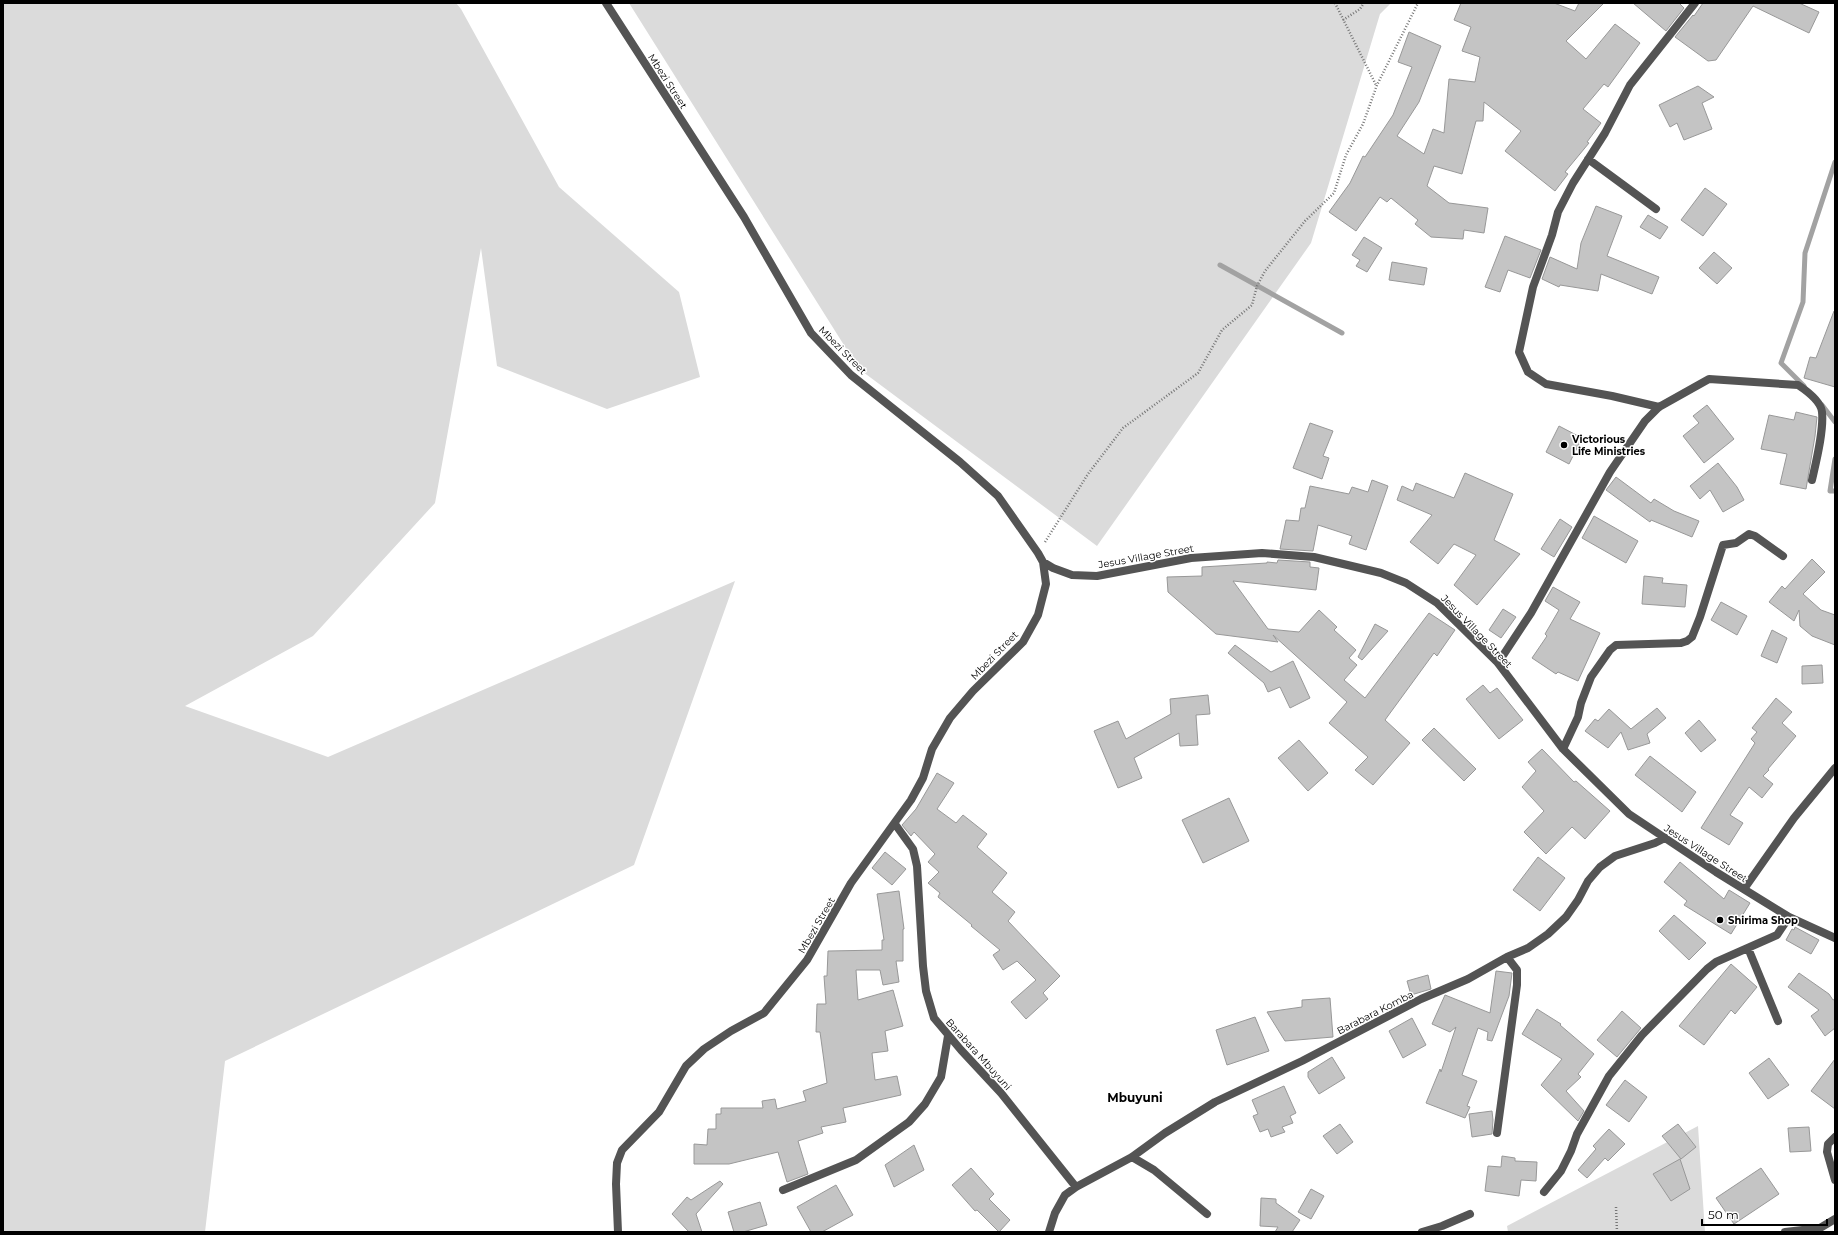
<svg xmlns="http://www.w3.org/2000/svg" width="1838" height="1235" font-family="Montserrat,sans-serif">
<style>
.green{fill:#dbdbdb}
.lines{fill:none;stroke-linecap:round;stroke-linejoin:round}
.stream{stroke:#a2a2a2;stroke-width:5}
.building{fill:#c4c4c4;stroke:#989898}
.path{stroke:#767676;stroke-width:2.5;stroke-dasharray:1 2;stroke-linecap:butt}
.minor{stroke:#545454;stroke-width:8}
.poi-dot{fill:#000;stroke:#fff;stroke-width:1.5}
.labels{text-anchor:middle;stroke-width:3;stroke-linejoin:round;paint-order:stroke}
.street-label{font-size:10px;fill:#000;stroke:#fff}
.poi-label{font-size:10px;font-weight:bold;fill:#000;stroke:#fff;text-anchor:start}
.quarter-label{font-size:12px;font-weight:bold;fill:#000;stroke:#fff}
</style>
<rect width="100%" height="100%" fill="#fff"/>
<path class="green" d="M3,3H456L461,9L559,187L679,292L700,377L607,409L497,366L481,248L435,503L313,636L185,706L328,757L735,581L634,865L225,1061L205,1232H3Z
M629,3H1391L1380,14L1311,243L1097,546L859,369Z
M1698,1126L1705,1232H1508L1507,1226Z"/>
<g class="lines">
<path class="stream" d="M1220,265L1342,333
M1804,386L1781,363L1803,302L1805,253L1835,162
M1822,405L1835,422
M1835,459L1830,491H1835"/>
</g>
<path class="building" d="M1461,3H1554L1575,11L1579,3H1604L1566,41L1586,59L1615,24L1640,43L1608,87L1604,84L1583,109L1601,123L1587,142L1589,143L1565,172L1568,174L1555,191L1505,151L1521,131L1484,102L1483,121H1476L1462,174L1434,166L1427,186L1449,203L1488,208L1484,233L1464,230L1463,239L1431,237L1415,224L1418,220L1391,198L1387,202L1380,197L1356,231L1329,212L1350,183L1363,156L1365,157L1393,115L1412,67L1398,62L1409,32L1441,46L1419,102L1397,136L1424,154L1433,129L1444,133L1449,79L1475,82L1480,57L1462,51L1471,27L1454,20Z
M1633,3H1679L1684,8L1666,31Z
M1703,3H1799L1819,12L1809,33L1753,6L1716,60L1708,61L1675,37L1693,15L1694,16Z
M1698,86L1714,97L1702,103L1712,129L1684,140L1677,123L1670,127L1659,105Z
M1705,188L1727,204L1703,236L1681,220Z
M1596,206L1622,216L1607,256L1659,277L1652,294L1601,274L1598,291L1560,285L1559,287L1542,279L1550,257L1577,269L1581,243Z
M1648,215L1668,227L1660,239L1640,227Z
M1505,236L1541,250L1530,278L1508,270L1500,292L1485,287Z
M1364,237L1382,248L1367,272L1356,266L1360,260L1352,255Z
M1714,252L1732,268L1717,284L1699,268Z
M1392,262L1427,268L1424,285L1389,280Z
M1834,311H1835V387L1804,378L1810,357L1816,358Z
M1707,405L1734,439L1704,463L1683,436L1699,423L1693,416Z
M1796,412L1817,417L1815,436L1806,489L1780,484L1787,454L1761,449L1769,415L1794,420Z
M1310,423L1333,431L1323,456L1329,458L1322,479L1293,468Z
M1559,426L1582,438L1569,464L1546,452Z
M1718,463L1737,487L1744,500L1723,512L1710,490L1700,499L1690,486Z
M1465,473L1513,494L1494,540L1520,554L1477,605L1454,585L1476,555L1454,544L1438,564L1410,542L1432,515L1397,500L1402,486L1413,491L1416,483L1454,498Z
M1616,477L1651,503L1654,499L1674,511L1699,521L1692,537L1651,520L1650,522L1606,490Z
M1372,480L1388,486L1366,550L1349,544L1352,536L1318,525L1313,551L1280,549L1286,520L1299,521L1301,508H1305L1310,486L1349,494L1352,487L1368,492Z
M1594,516L1638,541L1626,563L1582,538Z
M1560,519L1572,527L1554,557L1541,549Z
M1812,559L1825,572L1803,594L1821,610L1835,615V645L1812,636L1800,626L1799,610L1794,621L1769,602L1782,586L1785,589Z
M1278,560L1310,562V567L1319,568L1316,590L1233,581L1268,629L1299,632L1319,610L1337,627L1334,630L1356,650L1349,658L1357,665L1344,680L1365,698L1429,613L1455,630L1437,656L1434,653L1385,720L1410,743L1373,785L1355,770L1368,757L1329,723L1347,702L1273,635L1278,642L1216,634L1168,592L1167,577L1202,576V567L1267,563V562L1277,563Z
M1644,576L1663,578L1662,583L1687,585L1685,607L1642,604Z
M1553,587L1580,602L1570,619L1600,633L1578,681L1558,672L1556,674L1532,658L1547,636L1545,634L1559,610L1545,601Z
M1721,602L1747,616L1737,635L1711,620Z
M1503,609L1516,617L1501,638L1489,630Z
M1375,624L1388,631L1362,660L1358,657Z
M1772,630L1787,638L1777,663L1761,656Z
M1235,645L1271,672L1293,661L1310,698L1290,708L1280,687L1268,692L1264,683L1228,653Z
M1822,665L1823,683L1802,684V666Z
M1483,685L1490,693L1497,688L1523,720L1499,739L1466,699Z
M1208,695L1210,714L1196,715L1198,745L1180,746L1179,733L1134,758L1142,778L1118,788L1094,731L1118,721L1126,739L1171,714L1170,699Z
M1776,698L1792,712L1782,723L1796,736L1768,769L1769,770L1763,776L1773,784L1762,798L1749,787L1730,815L1743,823L1729,845L1701,828L1755,743L1751,739L1757,732L1752,728Z
M1657,708L1666,718L1647,734L1650,743L1628,750L1621,732L1608,748L1585,731L1595,719L1598,721L1609,709L1631,729Z
M1699,720L1716,740L1701,752L1685,733Z
M1434,728L1476,769L1464,781L1422,740Z
M1299,740L1328,773L1308,791L1278,758Z
M1542,749L1574,782L1576,781L1610,811L1585,839L1572,827L1546,854L1524,832L1544,811L1522,787L1536,771L1528,762Z
M1650,756L1696,792L1682,812L1635,775Z
M937,773L954,783L937,809L956,823L963,815L987,834L977,847L1007,873L992,892L1015,912L1008,921L1060,976L1043,993L1048,999L1026,1019L1011,1002L1036,980L1017,961L1003,970L993,955L1000,950L971,926L972,925L938,897L940,893L928,883L939,872L928,862L935,854L914,832L911,836L902,825L916,809Z
M1229,798L1249,841L1203,863L1182,820Z
M885,852L906,869L892,885L872,868Z
M1538,857L1565,878L1540,911L1513,890Z
M1680,862L1724,899L1729,890L1750,903L1731,934L1684,905L1687,901L1664,882Z
M899,891L904,929H903V961H896L899,982L883,985L880,970H856L858,1000L893,990L903,1026L885,1031L888,1051L872,1053L875,1080L897,1076L901,1095L843,1108L846,1122L821,1127L823,1133L798,1141L808,1174L787,1182L778,1152L729,1164H694V1144L707,1145L708,1129H716V1114H721V1108H763L762,1101L775,1099L777,1109L806,1101L803,1091L827,1083L820,1032H816L817,1004H826L824,976H827L828,951L882,950V940H884L877,894Z
M1674,915L1706,943L1689,960L1659,931Z
M1795,927L1819,940L1811,954L1786,940L1792,929L1794,930Z
M1731,964L1757,987L1735,1014L1731,1010L1704,1045L1679,1026Z
M1496,971L1512,973L1509,996L1492,1041L1487,1040L1488,1032L1478,1028L1462,1075L1477,1081L1467,1106L1470,1107L1465,1118L1426,1103L1440,1069L1441,1072L1456,1027L1450,1032L1432,1024L1445,995L1490,1013Z
M1799,973L1829,994L1833,1000L1835,999V1028L1825,1036L1811,1016L1819,1010L1788,987Z
M1428,975L1431,989L1411,995L1407,981Z
M1330,998L1333,1037L1285,1041L1267,1012L1302,1007V1000Z
M1537,1009L1561,1024L1560,1025L1594,1054L1578,1074L1581,1077L1566,1091L1584,1111L1578,1121L1541,1085L1562,1059L1522,1034Z
M1622,1011L1641,1028L1617,1057L1597,1040Z
M1255,1017L1269,1051L1227,1065L1216,1030Z
M1412,1018L1426,1045L1403,1058L1389,1031Z
M1332,1057L1345,1078L1319,1094L1308,1077V1072Z
M1769,1058L1789,1085L1768,1099L1749,1073Z
M1835,1059V1109L1811,1091Z
M1625,1080L1647,1097L1629,1122L1606,1105Z
M1284,1086L1296,1113L1290,1116L1293,1123L1282,1127L1285,1132L1271,1137L1268,1129L1260,1132L1253,1116L1258,1114L1252,1100Z
M1492,1111L1493,1120L1492,1134L1472,1137L1469,1114Z
M1340,1124L1353,1142L1337,1154L1323,1136Z
M1678,1124L1696,1147L1681,1159L1662,1136Z
M1809,1127L1811,1151L1790,1152L1788,1128Z
M1609,1129L1625,1144L1608,1161L1605,1158L1587,1178L1578,1170L1596,1149L1593,1146Z
M914,1145L924,1170L894,1187L885,1165Z
M1502,1156L1515,1158V1161L1537,1162L1536,1181L1521,1180L1519,1196L1485,1191L1488,1166L1501,1167Z
M1680,1159L1690,1189L1671,1201L1653,1174Z
M971,1168L994,1194L989,1199L1010,1220L999,1232L977,1210L975,1211L952,1185Z
M1761,1168L1779,1194L1734,1224L1716,1198Z
M720,1181L723,1184L696,1214L702,1232H689L672,1214L687,1197L691,1200Z
M836,1185L853,1215L822,1232H811L797,1207Z
M1311,1189L1324,1196L1311,1219L1298,1212Z
M1261,1198L1276,1199V1203L1300,1220L1292,1232H1275L1278,1227L1260,1226Z
M760,1202L767,1225L743,1232H734L728,1212Z"/>
<g class="lines">
<path class="path" d="M1335,3L1376,85
M1343,20L1360,9L1364,3
M1045,542L1088,474L1123,428L1198,373L1222,330L1252,305L1257,286L1265,271L1305,221L1334,193L1346,155L1363,124L1377,85L1418,3
M1616,1207L1617,1232"/>
<path class="minor" d="M606,3L744,217L811,333L851,375L960,462L998,496L1038,553L1043,562L1046,584L1038,615L1023,642L973,691L950,718L932,749L923,778L911,800L851,883L807,960L764,1013L731,1031L704,1049L686,1066L659,1112L622,1150L617,1163L616,1184L618,1232
M1588,159L1656,209
M1659,407L1612,396L1546,384L1528,372L1519,352L1533,287L1552,235L1558,212L1573,183L1605,133L1630,85L1695,3
M1043,562L1053,568L1072,575L1097,576L1191,558L1262,553L1314,557L1381,573L1406,583L1437,603L1498,663L1563,749L1629,814L1716,872L1789,917L1835,938
M1498,663L1531,613L1610,472L1645,421L1659,407L1709,379L1798,385C1807,391 1821,401 1822,412C1824,431 1816,462 1812,480
M1563,749L1578,717L1581,703L1591,677L1610,650L1616,645L1681,643L1687,641L1692,637L1700,617L1723,545L1736,543L1749,534L1755,536L1783,556
M895,824L913,849L917,866L923,966L926,991L934,1018L961,1050L1001,1093L1076,1187
M1744,889L1794,818L1835,768
M1748,948L1778,1021
M1497,1133L1517,985V970L1507,957
M1835,1137L1828,1144L1827,1152L1835,1180
M1132,1157L1154,1170L1207,1214
M783,1190L856,1160L909,1122L925,1104L941,1077L948,1036
M1544,1192L1561,1171L1571,1151L1577,1134L1609,1076L1642,1035L1707,969L1716,962L1777,935L1789,917
M1049,1232L1055,1213L1065,1195L1076,1187L1132,1157L1165,1133L1215,1102L1302,1061L1421,999L1468,979L1507,957L1528,948L1548,934L1566,917L1578,900L1588,881L1600,867L1615,856L1655,843L1665,838
M1422,1232L1442,1226L1470,1214
M1785,1232L1820,1228L1835,1219"/>
</g>
<g class="poi-dot">
<circle cx="1564" cy="445" r="4"/>
<circle cx="1720" cy="920" r="4"/>
</g>
<g class="labels">
<g class="street-label">
<text transform="translate(668 81) rotate(57)" y="4">Mbezi Street</text>
<text transform="translate(843 350) rotate(45)" y="4">Mbezi Street</text>
<text transform="translate(1146 556) rotate(-10)" y="4">Jesus Village Street</text>
<text transform="translate(1477 631) rotate(46)" y="4">Jesus Village Street</text>
<text transform="translate(994 655) rotate(-46)" y="4">Mbezi Street</text>
<text transform="translate(1706 853) rotate(33)" y="4">Jesus Village Street</text>
<text transform="translate(816 925) rotate(-60)" y="4">Mbezi Street</text>
<text transform="translate(1375 1012) rotate(-27)" y="4">Barabara Komba</text>
<text transform="translate(979 1054) rotate(48)" y="4">Barabara Mbuyuni</text>
</g>
<g class="poi-label">
<text x="1572" y="443">Victorious<tspan x="1572" dy="12">Life Ministries</tspan></text>
<text x="1728" y="924">Shirima Shop</text>
</g>
<g class="quarter-label">
<text x="1135" y="1102">Mbuyuni</text>
</g>
</g>
<rect width="1838" height="1235" fill="none" stroke="#000000" stroke-width="8"/>
<path d="M1702 1219v6h125v-6" fill="none" stroke="#000000" stroke-width="2"/>
<text x="1708" y="1219" font-size="12" fill="#000000" stroke="#ffffff" stroke-width="3" paint-order="stroke">50 m</text>
</svg>
